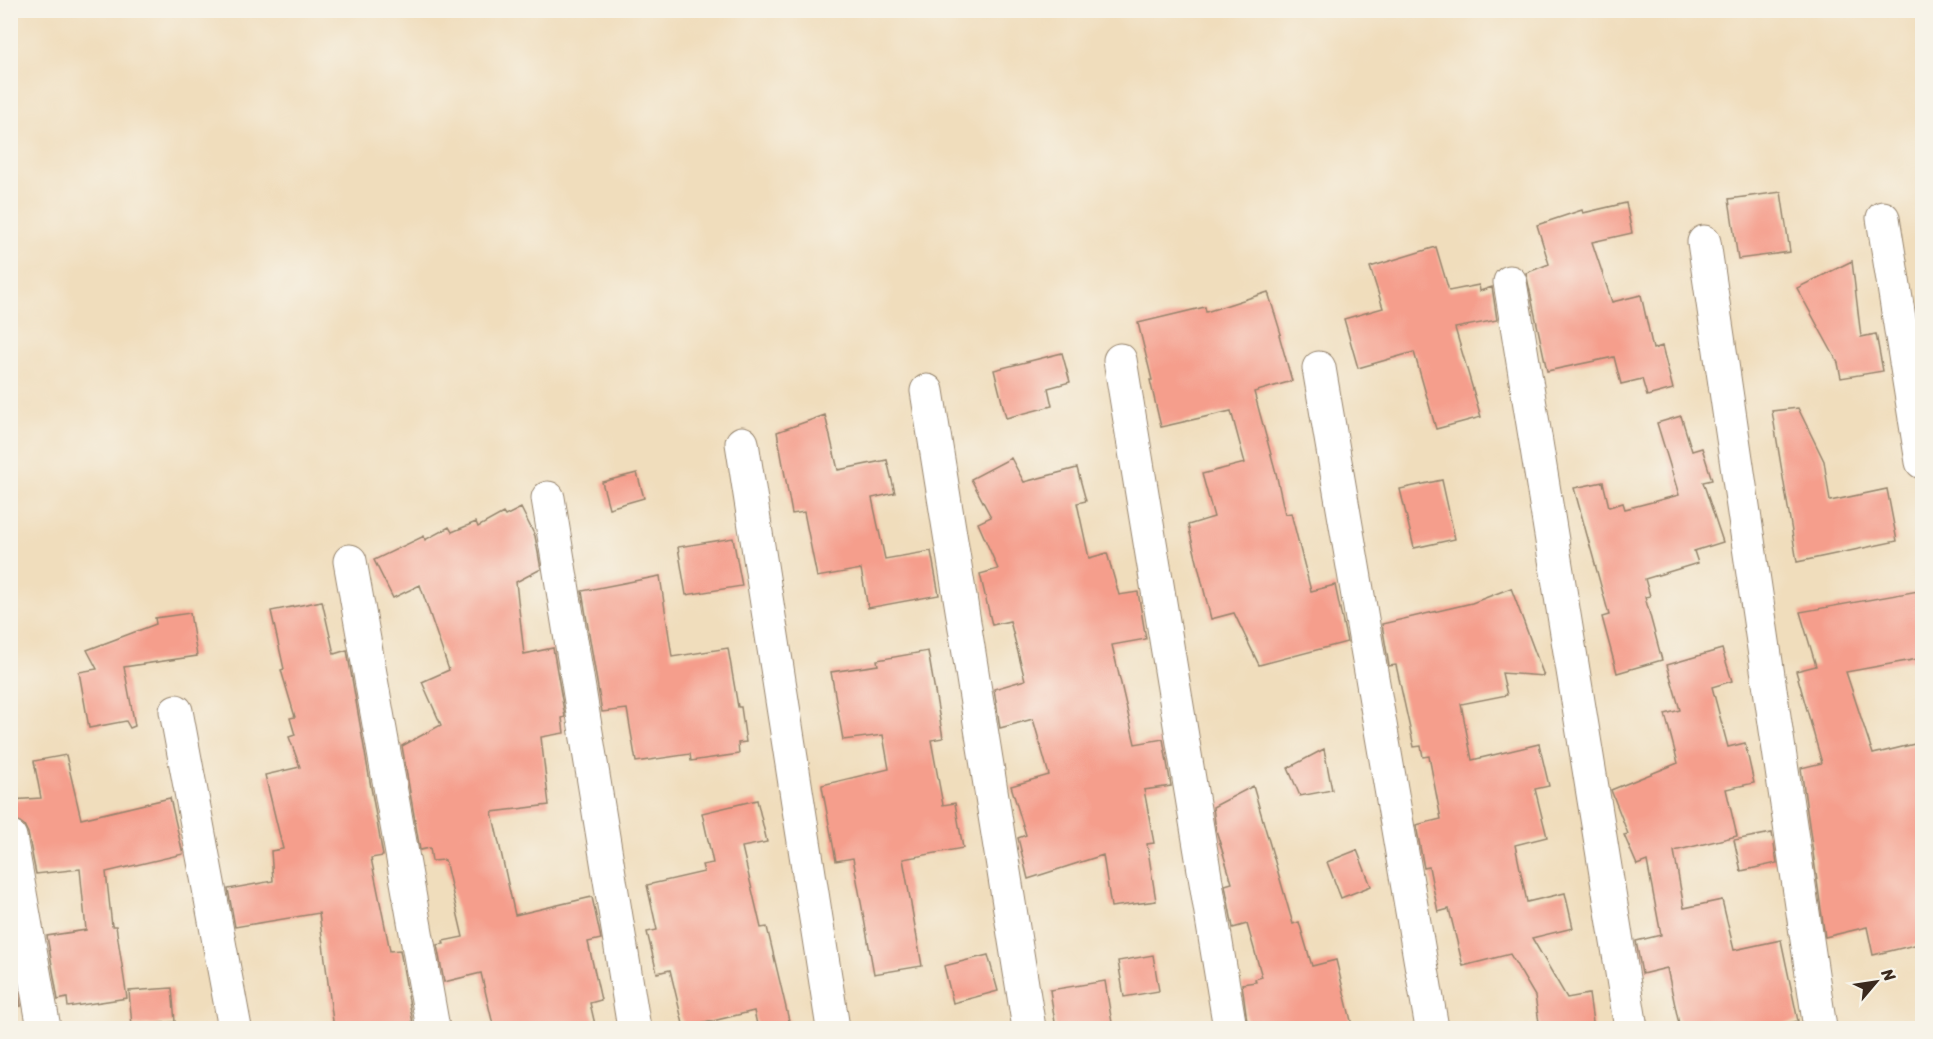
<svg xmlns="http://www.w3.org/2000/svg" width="1933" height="1039" font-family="Sriracha,sans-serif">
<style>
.building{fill:#f59e8c}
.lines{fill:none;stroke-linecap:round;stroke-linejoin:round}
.street-casing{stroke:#96846d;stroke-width:35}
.street{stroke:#fff;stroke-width:33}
</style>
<rect width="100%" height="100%" fill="#f7f3e8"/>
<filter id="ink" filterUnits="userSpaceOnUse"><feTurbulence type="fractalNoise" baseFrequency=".0167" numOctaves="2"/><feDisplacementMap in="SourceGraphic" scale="12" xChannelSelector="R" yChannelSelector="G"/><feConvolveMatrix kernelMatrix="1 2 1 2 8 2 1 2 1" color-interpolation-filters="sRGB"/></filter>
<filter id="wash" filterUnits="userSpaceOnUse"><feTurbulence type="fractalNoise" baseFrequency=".008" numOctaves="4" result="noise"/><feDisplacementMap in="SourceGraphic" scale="24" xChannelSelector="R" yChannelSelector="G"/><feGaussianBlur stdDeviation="1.35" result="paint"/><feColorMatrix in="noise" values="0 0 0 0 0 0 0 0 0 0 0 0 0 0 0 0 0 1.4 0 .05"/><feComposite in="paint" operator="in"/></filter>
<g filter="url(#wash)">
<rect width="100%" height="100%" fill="#f0ddbc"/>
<g id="blocks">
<path class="building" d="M1781,192L1790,252L1738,259L1729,199Z
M1626,203L1632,233L1592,242L1612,302L1641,295L1653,349L1662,346L1673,389L1647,396L1642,379L1621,384L1614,357L1547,371L1526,273L1549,264L1537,225L1582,210L1583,213Z
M1436,247L1449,291L1479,285L1480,291L1492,287L1497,320L1455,328L1481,417L1436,429L1414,352L1358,368L1344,319L1383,308L1370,267Z
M1852,261L1861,337L1876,334L1883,371L1841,378L1838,363L1797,288Z
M1268,292L1281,334L1279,335L1292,381L1254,392L1276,473L1285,514L1291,513L1311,591L1335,585L1347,642L1259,665L1234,613L1211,619L1188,525L1214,517L1202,474L1245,463L1231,411L1161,427L1150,380H1152L1138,323L1205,307L1206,312Z
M1062,353L1070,382L1048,388L1052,406L1006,418L994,370Z
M1798,408L1824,461L1830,501L1887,489L1897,541L1797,562L1772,411Z
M825,415L838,470L887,460L895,493L872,498L885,559L931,551L939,595L868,608L861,569L817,577L804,512L792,514L777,432Z
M1681,416L1692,451L1702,448L1712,480L1703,482L1723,542L1694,551L1698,563L1645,579L1650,596L1645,597L1662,660L1617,673L1602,617L1609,615L1574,488L1603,482L1609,507L1623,503L1625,509L1679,495L1657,423Z
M1011,458L1024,482L1077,468L1086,501L1077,503L1089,558L1107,553L1119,595L1138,592L1146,639L1112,645L1135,744L1163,739L1171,786L1144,790L1154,843L1147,844L1156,901L1111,907L1103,855L1028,879L1018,838L1026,835L1011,786L1049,775L1033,719L1000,728L994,689L1025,680L1010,621L992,625L980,574L998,569L978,523L991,517L971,479Z
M637,473L644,498L609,508L602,482Z
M1442,480L1455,539L1414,548L1400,489Z
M521,508L535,536L541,569L516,582L524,654L553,648L565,717L562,718L564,733L541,737L549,805L492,812L515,915L592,897L601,939L588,942L601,1000L590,1003L596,1029H494L481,973L444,982L437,945L444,944L443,941L463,937L445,860L432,861L430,848L420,850L402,746L441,725L422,682L449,670L420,585L393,598L374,560L424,536L425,540L449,527L452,532L476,522L478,527L503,513L505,516Z
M733,538L742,586L686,595L678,547Z
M660,576L672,657L728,648L738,707H741L746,742L738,743L739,754L691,761L690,754L636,762L627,709L602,712L582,591Z
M1511,588L1544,676L1502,673L1507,695L1461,704L1472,760L1539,744L1549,786L1535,789L1547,837L1515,845L1527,902L1565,893L1573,928L1532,938L1567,998L1589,994L1594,1029H1540L1535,996L1510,954L1463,966L1449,909L1438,912L1429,867L1424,868L1416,825L1441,819L1429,756L1423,757L1421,746L1414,747L1396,665L1389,666L1382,624L1472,603Z
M1918,591L1923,617V658L1846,672L1873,754L1923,742V943L1873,955L1867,927L1825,937L1801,768L1822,763L1796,671L1816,666L1800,612Z
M322,601L334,654L347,650L383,856L371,858L390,951L400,950L414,1029H334L319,913L235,927L228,889L273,881L271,851L283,849L265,775L300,767L289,737L295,735L290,718L295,717L281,670L284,669L271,611Z
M190,613L197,656L124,667L135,726L130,728L126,721L89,728L79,672L97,669L87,650L156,624L155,618Z
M1722,649L1732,681L1712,687L1728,747L1745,743L1754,783L1726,789L1737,836L1674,851L1684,908L1722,900L1734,950L1781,940L1798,1021L1761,1029H1680L1667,968L1642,974L1636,941L1661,935L1647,861L1637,865L1624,835L1628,834L1611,790L1678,763L1665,714L1680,710L1667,665Z
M928,651L943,738L931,740L943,805L955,803L963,848L903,859L922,966L874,974L853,858L836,861L822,787V785L889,769L883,735L843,740L831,672L878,665L877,660Z
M1324,749L1332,790L1300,796L1288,768Z
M66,755L81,819L170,798L183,854L106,872L112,926H116L127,998L68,1007L67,998L58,1000L47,936L86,930L80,869L36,874L28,833L24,825L17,820L10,819V800L41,798L34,761Z
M1253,786L1293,924L1299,922L1312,966L1336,960L1353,1029H1248L1242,984L1256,982L1255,979L1262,977L1247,924L1233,928L1225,885L1232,883L1216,830L1213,807Z
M757,800L767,842L742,847L761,928L767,927L791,1029H758L754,1011L684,1028L670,970L657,973L647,932L657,930L647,885L704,872L702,865L713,863L702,813Z
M1772,833L1777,863L1741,871L1734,840Z
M1357,850L1371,886L1341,898L1327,862Z
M10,947L21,1006L10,1007Z
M988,955L998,991L953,1003L944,966Z
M1153,955L1159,991L1124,997L1118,961Z
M1105,981L1113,1029H1056L1050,990Z
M172,988L175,1022L132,1026L129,991Z"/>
</g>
</g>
<g filter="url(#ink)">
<use href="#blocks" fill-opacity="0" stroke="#96846d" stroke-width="1.5"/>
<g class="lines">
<defs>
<path id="street" d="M1883,218L1922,462
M1704,242L1820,1028
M1510,282L1631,1028
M1120,360L1230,1028
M1319,368L1432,1028
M927,391L1029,1028
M742,443L833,1028
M548,498L634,1028
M350,561L433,1028
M176,711L235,1028
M10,837L44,1028"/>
</defs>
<use href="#street" class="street-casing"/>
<use href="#street" class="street"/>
</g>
</g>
<rect width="1933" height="1039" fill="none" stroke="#f7f3e8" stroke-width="36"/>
<g transform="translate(1876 982) rotate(61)" stroke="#f7f3e8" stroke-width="4.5" paint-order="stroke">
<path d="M0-4.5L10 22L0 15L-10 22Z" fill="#3b2a1e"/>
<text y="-9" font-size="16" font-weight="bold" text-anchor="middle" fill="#3b2a1e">N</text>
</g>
</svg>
